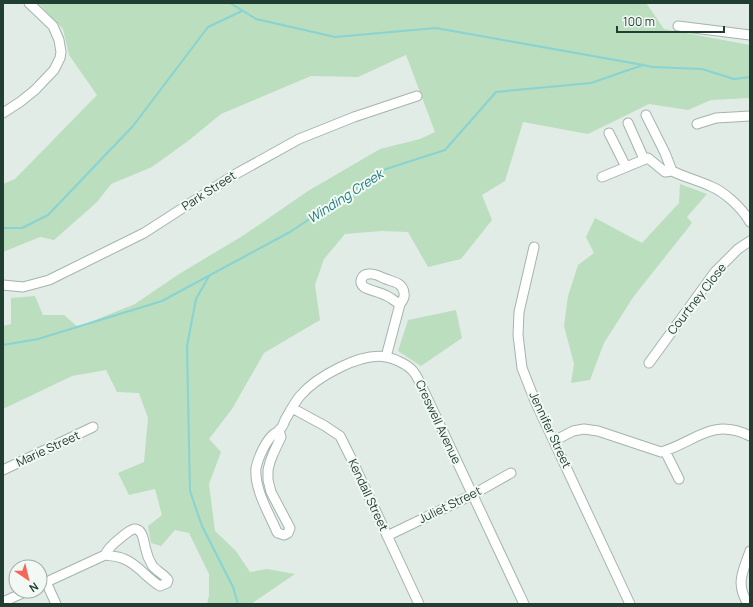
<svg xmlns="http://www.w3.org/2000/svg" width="753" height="607" font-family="Manrope,sans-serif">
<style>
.green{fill:#badebe}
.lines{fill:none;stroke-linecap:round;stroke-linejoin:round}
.stream{stroke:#88d3d3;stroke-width:2}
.minor-casing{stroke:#a4b4ac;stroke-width:11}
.minor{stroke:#fff;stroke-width:9}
.labels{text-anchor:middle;stroke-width:4;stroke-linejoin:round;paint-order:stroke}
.street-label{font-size:12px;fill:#213e32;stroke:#f2f9f5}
.water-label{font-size:13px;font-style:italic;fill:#197a7c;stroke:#f2f9f5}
</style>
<rect width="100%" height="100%" fill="#e2ece6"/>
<path class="green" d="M38,3H646L664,29L750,45V98L711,100L688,110L649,104L588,134L523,122L505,181L482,195L492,220L461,259L428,267L408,232L381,231L345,234L324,259L315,285L320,320L264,353L232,409L209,439L221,452L209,484L215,531L236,551L250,572L267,569L295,574L251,604H207L209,595V574L189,533L175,530L161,546L151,543L148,526L162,515L155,489L129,495L118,473L144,462L148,418L139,393L117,392L106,370L72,376L3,409V326L11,324V298L35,296L43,315H64L78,327L135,304L179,274L244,235L308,191L380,149L420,139L435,132L406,55L358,77L311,76L221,114L188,141L152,167L111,184L97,202L54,240L40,237L3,252V184L15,179L97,95L69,55L63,29Z
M680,184L707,194L687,217L692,223L634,296L604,343L590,380L571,383L574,364L564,326L568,296L578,265L594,253L586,237L595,218L642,243L679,203Z
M456,310L462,338L421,366L398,351L408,320Z"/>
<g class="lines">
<path class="stream" d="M230,3L256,19L335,37L436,28L643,65L652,67L702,69L734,79L750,77
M3,228H22L48,215L133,126L208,27L242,11
M209,276L196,299L187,346L190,491L202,526L233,587L238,604
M3,345L38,339L162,301L290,232L383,170L445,150L496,92L591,83L643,65"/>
<defs>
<path id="minor" d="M678,26L750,35
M3,113L20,102L35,90L54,70L60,58L61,52L59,40L53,26L29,3
M646,115L665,153L672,171C684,177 697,180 710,186C725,192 742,208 750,222
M628,123L644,159
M697,124L716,118L750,116
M609,133L626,167
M602,177L648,158L665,172L672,171
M534,247L519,312L518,335L522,368L535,401L630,604
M3,285L23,287L49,280L144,233L234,175L299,139L354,117L417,96
M386,357L400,304C403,300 405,297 404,293C403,283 394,282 386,279C381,277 374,273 369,274C362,274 358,282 364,287C371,291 380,292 387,296C392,298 395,302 400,304
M649,363L715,272L738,249L750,241
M292,408L325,426L340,436L351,458L419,604
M279,431L281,437L273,454L270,462L268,470V480L271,492L290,528L288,533L284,535L278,533L277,532C269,513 254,489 256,468C258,458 266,440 274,434C276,433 278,432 279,430C282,428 284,423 285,420C290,412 294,403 300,396C316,377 361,352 386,357C393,358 406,364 411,369C416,373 419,381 422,387L524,604
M554,441L573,431L584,429L598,431L661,452C696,442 711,417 750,436
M665,451L679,479
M3,470L93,427
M387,536L472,495L511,473
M46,582L56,604
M40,585L105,555C111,556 118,556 124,559C138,564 147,579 160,586L167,583L168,580C164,574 156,571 152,565C149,560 147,555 146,550C144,545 144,533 138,530C134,527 128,532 124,535C117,541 109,546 105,555
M3,602L27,591
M748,604C735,583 743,572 750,551"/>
</defs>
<use href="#minor" class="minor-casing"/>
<use href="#minor" class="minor"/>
</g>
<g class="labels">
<g class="street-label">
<text transform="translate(209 191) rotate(-33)" y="4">Park Street</text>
<text transform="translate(697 299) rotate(-52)" y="4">Courtney Close</text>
<text transform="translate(438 422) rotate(65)" y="4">Creswell Avenue</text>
<text transform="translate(550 430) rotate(65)" y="4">Jennifer Street</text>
<text transform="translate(48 449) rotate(-25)" y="4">Marie Street</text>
<text transform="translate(368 495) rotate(65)" y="4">Kendall Street</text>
<text transform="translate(450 505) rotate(-26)" y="4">Juliet Street</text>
</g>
<g class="water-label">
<text transform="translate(345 196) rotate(-33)" y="5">Winding Creek</text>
</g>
</g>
<rect width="753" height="607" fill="none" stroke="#213e32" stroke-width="8"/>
<g transform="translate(28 579) rotate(145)"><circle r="19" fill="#f2f9f5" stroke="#9eaea7"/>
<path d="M0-3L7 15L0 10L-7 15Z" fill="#f66656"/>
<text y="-6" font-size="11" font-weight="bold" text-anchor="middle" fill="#213e32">N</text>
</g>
<path d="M617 26v6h107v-6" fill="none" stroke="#213e32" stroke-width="2"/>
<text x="623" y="26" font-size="12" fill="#213e32" stroke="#f2f9f5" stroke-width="3" paint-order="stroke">100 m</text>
</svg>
